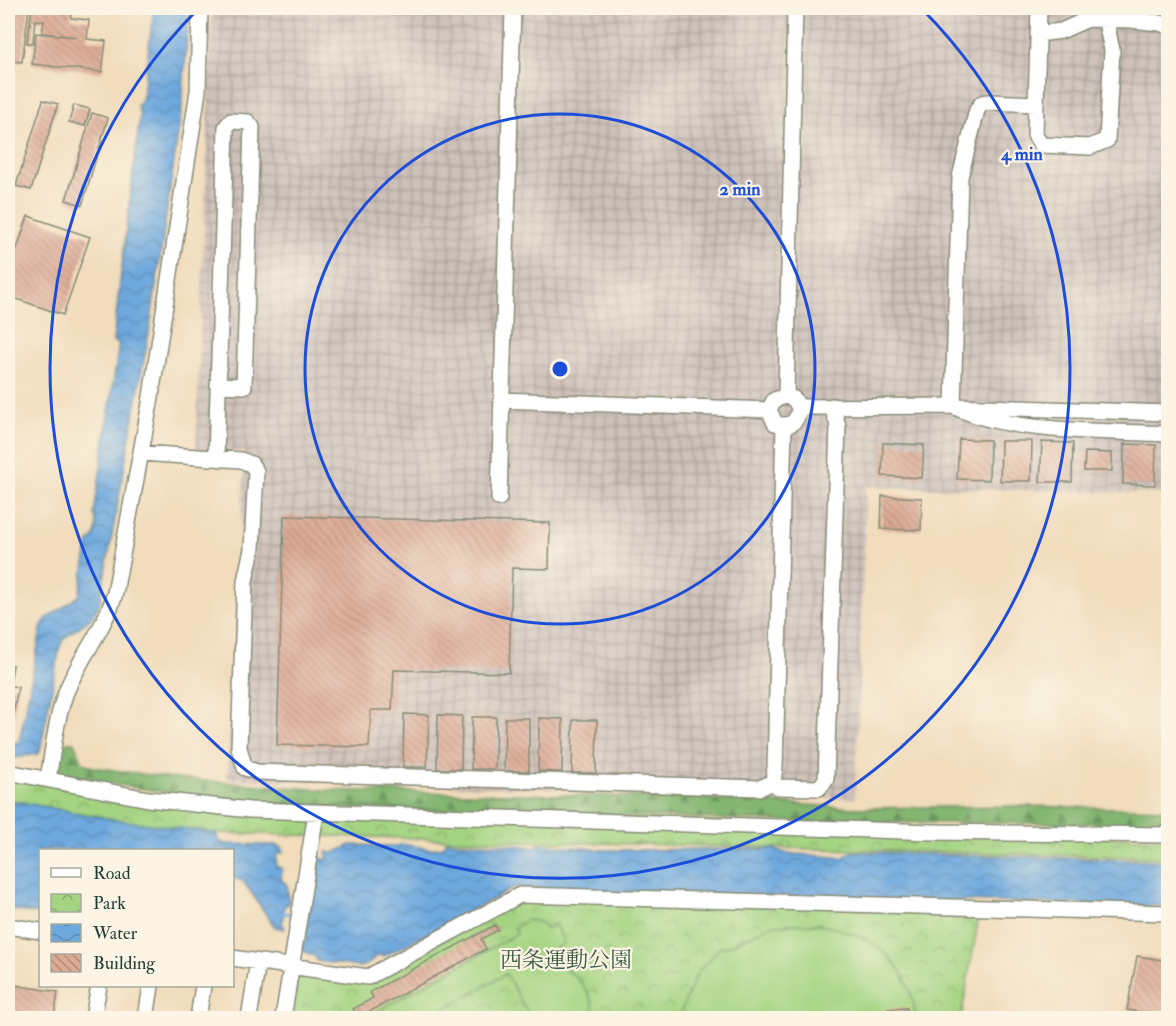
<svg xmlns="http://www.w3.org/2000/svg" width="1176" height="1026" font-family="'IM FELL Double Pica','Noto Serif JP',serif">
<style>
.industrial{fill:url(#industrial-grid)}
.forest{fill:url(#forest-firs);stroke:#517a52;stroke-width:1.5}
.park{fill:url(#park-crowns);stroke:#62885b;stroke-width:1.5}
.pitch{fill:#a4d482;stroke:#62885b;stroke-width:1.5}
.water{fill:url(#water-waves);stroke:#467389;stroke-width:1.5}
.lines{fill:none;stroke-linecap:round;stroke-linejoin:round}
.stream{stroke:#6ea9de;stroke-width:3}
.building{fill:url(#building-back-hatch)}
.minor-casing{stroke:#888c78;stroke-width:18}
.minor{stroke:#fff;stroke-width:15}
.ring{fill:none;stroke:#1d4ed8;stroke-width:3}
.labels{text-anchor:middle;stroke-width:4.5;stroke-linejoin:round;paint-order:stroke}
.park-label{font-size:22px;fill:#3a5b44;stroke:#fcf5e5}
.centre{fill:#1d4ed8;stroke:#fcf5e5;stroke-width:3}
.ring-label{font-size:18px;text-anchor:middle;font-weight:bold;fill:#1d4ed8;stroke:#fcf5e5;stroke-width:4.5;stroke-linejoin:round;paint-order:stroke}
</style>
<defs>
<pattern id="industrial-grid" width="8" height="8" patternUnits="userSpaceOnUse" patternTransform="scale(1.5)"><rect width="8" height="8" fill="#cec1ba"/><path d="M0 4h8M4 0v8" fill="none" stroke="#a79e98"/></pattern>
<pattern id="forest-firs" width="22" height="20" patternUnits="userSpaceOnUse" patternTransform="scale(1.5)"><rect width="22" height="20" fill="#83b670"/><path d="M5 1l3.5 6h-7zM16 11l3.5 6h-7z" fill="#6b955d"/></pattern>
<pattern id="park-crowns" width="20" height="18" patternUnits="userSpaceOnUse" patternTransform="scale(1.5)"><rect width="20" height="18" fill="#a4d482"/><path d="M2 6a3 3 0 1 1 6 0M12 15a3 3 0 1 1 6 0" fill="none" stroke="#85ad6b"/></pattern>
<pattern id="water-waves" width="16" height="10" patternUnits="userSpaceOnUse" patternTransform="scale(1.5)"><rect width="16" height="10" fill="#6ea9de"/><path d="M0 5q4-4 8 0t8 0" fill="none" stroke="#5a8bb5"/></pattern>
<pattern id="building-back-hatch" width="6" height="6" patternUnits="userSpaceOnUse" patternTransform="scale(1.5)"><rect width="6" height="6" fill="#ddaa95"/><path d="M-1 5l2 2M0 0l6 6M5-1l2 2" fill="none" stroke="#b38c7a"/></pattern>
</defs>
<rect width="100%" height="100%" fill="#fcf5e5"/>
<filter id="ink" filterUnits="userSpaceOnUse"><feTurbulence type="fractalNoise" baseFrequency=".0167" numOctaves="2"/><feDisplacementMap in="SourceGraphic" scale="12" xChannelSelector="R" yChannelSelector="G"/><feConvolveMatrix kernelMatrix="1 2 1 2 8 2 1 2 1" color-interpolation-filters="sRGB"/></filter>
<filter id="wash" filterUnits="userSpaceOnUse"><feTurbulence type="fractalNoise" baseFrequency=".008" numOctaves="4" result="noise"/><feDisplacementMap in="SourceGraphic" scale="24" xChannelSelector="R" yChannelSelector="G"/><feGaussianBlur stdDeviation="1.35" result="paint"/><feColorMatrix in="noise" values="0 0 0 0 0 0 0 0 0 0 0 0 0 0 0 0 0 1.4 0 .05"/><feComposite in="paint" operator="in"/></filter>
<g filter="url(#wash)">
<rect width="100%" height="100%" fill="#f1dcbb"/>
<path class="industrial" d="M212,8H1168V494L866,486L855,798L227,779L245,451H196Z"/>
<path class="forest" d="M67,742H74L83,763L93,767L170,778L324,790L695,798L855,808L1022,806L1168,809V824L811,822L273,804L169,793L72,777L61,773L57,768L61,748Z"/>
<path class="park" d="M8,777L133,800L1168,839V858L216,833L117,820L8,800Z
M520,898L980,910L961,1018H290L298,972L369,981Z"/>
<path class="pitch" d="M527,920L540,922L546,929L555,924L564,943L541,958C571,968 591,984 595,1018H531L506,974L427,1018H365L517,934L515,928Z
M817,924C874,935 908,958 916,1018H678L698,972L721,946L726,947L772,925Z"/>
<path class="water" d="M154,8H189L182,106L150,327L100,601C91,631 71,623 60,646L40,751L37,754L8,759V743L19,742L42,625L46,619L79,596L89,542C97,538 98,523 94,514L119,344L113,341L140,115L137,106L142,101Z
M8,800L117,820L216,833L219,841L226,844L277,845L283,848V853H277L276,867L282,868L281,879L287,885L289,905L285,904L282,922L285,929L275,927L243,881L233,878L232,850H40V914L8,909Z
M447,841C476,845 507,842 536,848L538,844L605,850L773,849C793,857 820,854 842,858L852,852L1168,861V906L586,892L516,887L383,957L378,954L368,964L360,967L317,961L316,957L299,949L306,940L304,927L309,908L305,906L317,851L320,857L326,860L328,858L326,852L334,853L351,845L397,846L402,844L430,849L443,847Z"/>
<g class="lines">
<path class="stream" d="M282,912L296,916"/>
</g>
<g id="blocks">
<path class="building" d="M8,8H29L22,62L8,61Z
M32,8H72L71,18L89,20L87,39L106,41L102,72L32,64L36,33L78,37L42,33L44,21L35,20L33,43H27Z
M43,100L58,104L31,190L16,186Z
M74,105L90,109L85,126L69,122Z
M92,113L108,118L82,205L66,200Z
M28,216L90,237L63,315L8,296V275Z
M959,439L990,440L989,480L957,479Z
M1001,441H1032L1031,481H1000Z
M1042,442L1073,443L1072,482H1040Z
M883,443L924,445L922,478L882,476Z
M1124,444L1156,445L1155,485L1123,484Z
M1166,444H1168V487H1166Z
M1085,452L1112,453V471H1084Z
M882,496L922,498L921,530L881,529Z
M284,516L550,523L549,569L512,568L509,673L394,670L392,710H371L369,747L277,745Z
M8,664L13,665L10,686L18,687L13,716H8Z
M404,714L429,715L427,767H403Z
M438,715L462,716L461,769H437Z
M472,717H496L495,769H471Z
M505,718H529V771H504Z
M539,718L563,719L562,772L538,771Z
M573,720H597L596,773H572Z
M495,925L498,930L481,939L486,949L358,1018L353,1009L373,998L370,992Z
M1137,956L1168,961V1017L1127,1010Z
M8,984L58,992L54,1018H8Z
M907,1008L909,1018H889L888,1009Z"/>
</g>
</g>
<g filter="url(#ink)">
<use href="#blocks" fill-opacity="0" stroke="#888c78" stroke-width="1.5"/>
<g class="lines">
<defs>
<path id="minor" d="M1039,8L1035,135L1041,145L1090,147L1107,140L1112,50L1106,22
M1038,34L1061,31L1088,19L1131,20L1160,23L1168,26
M1036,104L989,102L982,103L977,110L960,177L953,406C1012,435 1102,430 1168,434
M786,396L795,8
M501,400L769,410L774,400L786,396L794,399L799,407L953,406L1168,413
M769,410L775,423C790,428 798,423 799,407
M141,453L241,460L251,464L256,471L252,549L245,581L239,748L245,768L257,772L760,788L773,782L778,787L819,788L826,779L838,426L832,406
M216,458L226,127L231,121L248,122L252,127L244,386L218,385
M499,498L513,8
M8,772L148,799L250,810L934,832L1168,835
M48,779C53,750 56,719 66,692C80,657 105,629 115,593L150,403L198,91L200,8
M773,782L775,767L784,426
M8,926L40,931
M232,958L368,977L520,895L1168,913
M93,1018L99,986
M146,1018L151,986
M198,1018L203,986
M249,1018L258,962
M283,1018L316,813"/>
</defs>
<use href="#minor" class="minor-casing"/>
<use href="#minor" class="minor"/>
</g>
</g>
<g class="ring">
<circle cx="560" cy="369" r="255"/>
<path d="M921 8A510 510 0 1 1 199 8"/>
</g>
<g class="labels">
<g class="park-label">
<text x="566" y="967">西条運動公園</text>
</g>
</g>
<circle cx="560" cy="369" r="9" class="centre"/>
<g class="ring-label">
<text x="1022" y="160">4 min</text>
<text x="740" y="195">2 min</text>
</g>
<rect width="1176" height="1026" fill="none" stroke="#fcf5e5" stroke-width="30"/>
<rect x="39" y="849" width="195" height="138" fill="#fcf5e5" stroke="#a4ab9e" stroke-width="1.5"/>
<rect x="51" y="868" width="30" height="9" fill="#ffffff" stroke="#a4ab9e" stroke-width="1.5"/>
<text x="93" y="879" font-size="18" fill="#1f3d34">Road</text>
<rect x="51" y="894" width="30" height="18" fill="url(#park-crowns)" stroke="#a4ab9e" stroke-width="1.5"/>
<text x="93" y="909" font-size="18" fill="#1f3d34">Park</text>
<rect x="51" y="924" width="30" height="18" fill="url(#water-waves)" stroke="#a4ab9e" stroke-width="1.5"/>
<text x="93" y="939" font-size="18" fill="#1f3d34">Water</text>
<rect x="51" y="954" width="30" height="18" fill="url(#building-back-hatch)" stroke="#a4ab9e" stroke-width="1.5"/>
<text x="93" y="969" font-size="18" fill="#1f3d34">Building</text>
</svg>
